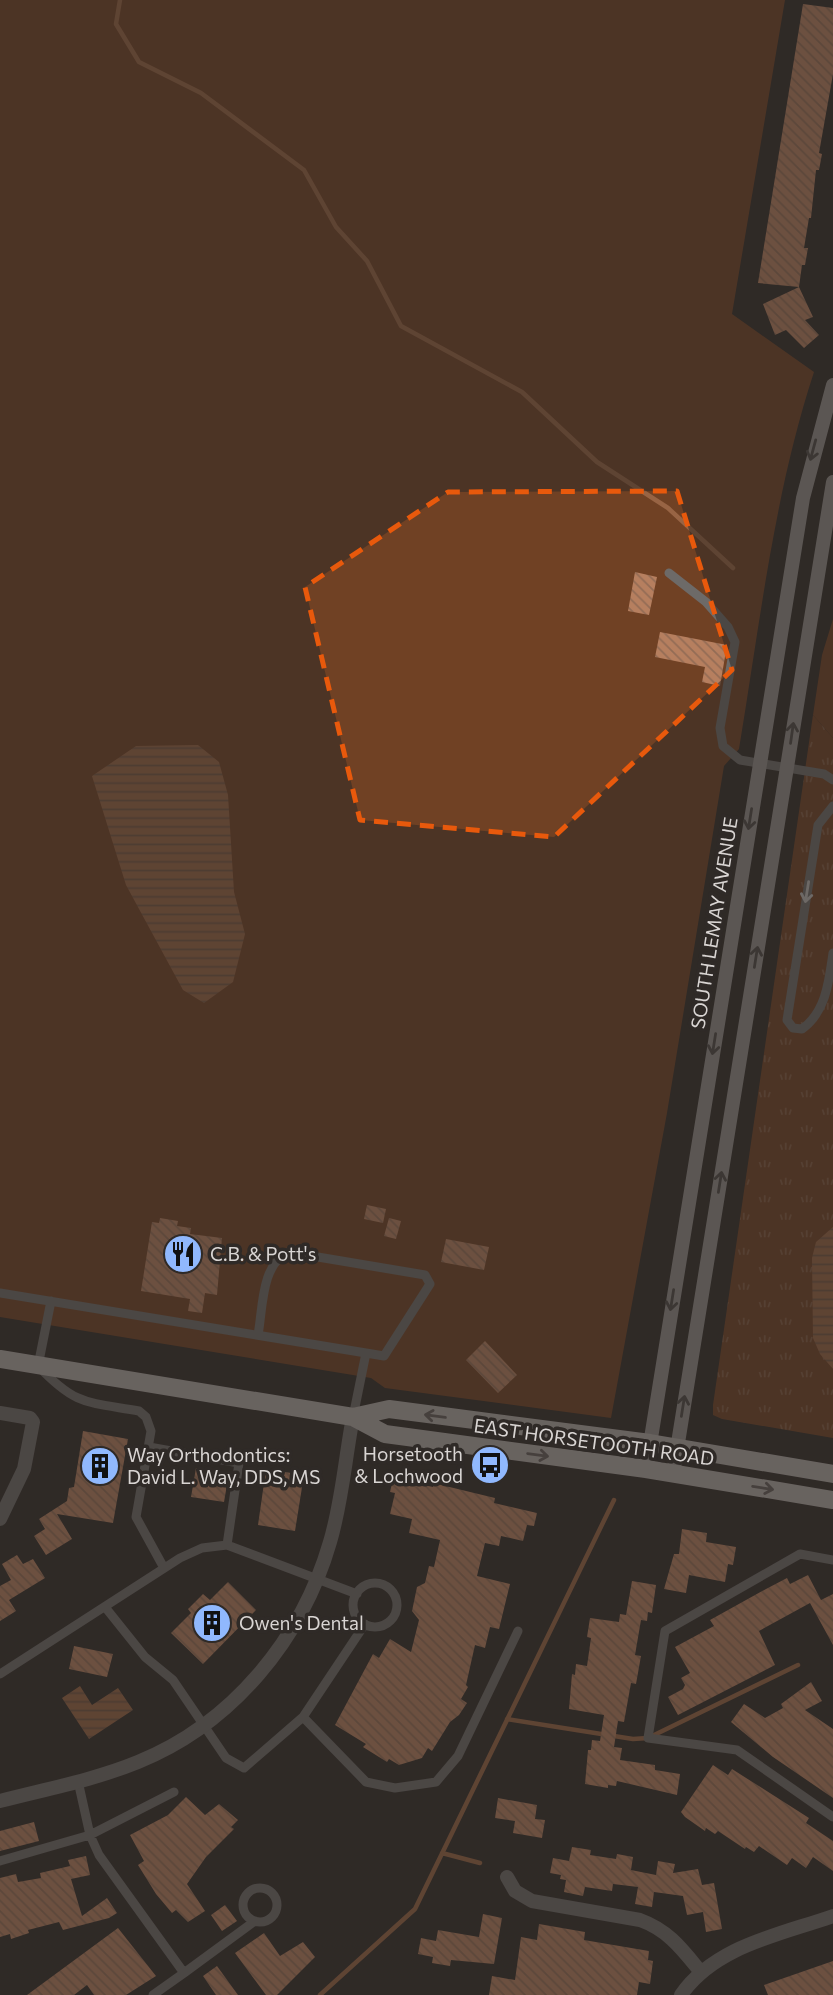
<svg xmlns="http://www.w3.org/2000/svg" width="833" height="1995" font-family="Commissioner,sans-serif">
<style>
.green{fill:#704124}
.park{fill:url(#park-tufts)}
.water{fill:url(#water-rules)}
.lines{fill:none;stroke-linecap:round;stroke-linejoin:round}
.stream{stroke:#986444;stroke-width:4.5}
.building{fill:url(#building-back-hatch)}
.lane{stroke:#6d6a68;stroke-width:9}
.street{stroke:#6d6a68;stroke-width:14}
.secondary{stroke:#918d8a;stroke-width:14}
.primary{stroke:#aea8a5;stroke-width:18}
.oneway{stroke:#4c4845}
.oneway2{stroke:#b9b5b3}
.oneway3{stroke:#625c59}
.marked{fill:none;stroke:#e8590c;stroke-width:5;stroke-dasharray:14 9;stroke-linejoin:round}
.labels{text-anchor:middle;stroke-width:7;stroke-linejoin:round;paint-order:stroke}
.street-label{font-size:19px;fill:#d9d5d3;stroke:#2f2a27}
.poi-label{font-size:19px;fill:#d9d5d3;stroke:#2f2a27;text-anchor:start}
</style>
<defs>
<pattern id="park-tufts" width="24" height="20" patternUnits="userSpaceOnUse" patternTransform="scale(1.75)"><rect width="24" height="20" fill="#704124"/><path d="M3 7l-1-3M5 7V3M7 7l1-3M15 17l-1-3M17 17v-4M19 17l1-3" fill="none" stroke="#845c43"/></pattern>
<pattern id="water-rules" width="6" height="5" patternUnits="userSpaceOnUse" patternTransform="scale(1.75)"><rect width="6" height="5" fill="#986444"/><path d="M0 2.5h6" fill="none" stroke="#715442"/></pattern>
<pattern id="building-back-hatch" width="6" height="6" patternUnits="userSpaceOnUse" patternTransform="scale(1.75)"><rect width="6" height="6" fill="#b67f5f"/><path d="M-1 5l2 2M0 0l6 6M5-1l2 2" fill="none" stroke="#936c55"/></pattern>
</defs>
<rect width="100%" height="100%" fill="#2f2a27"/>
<path class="green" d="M0,0H785L732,314L814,372C774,494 760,623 739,749L724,766L667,1113L611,1418L385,1388L371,1378L0,1317Z
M833,619V738L813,715L822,655Z"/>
<path class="park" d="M813,715L833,738V1438L722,1419L713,1415V1405Z"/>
<path class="water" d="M198,745L219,762L228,795L234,892L245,934L233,982L204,1003L183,990L126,885L92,776L136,746Z
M833,1227V1369L820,1354L813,1338L812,1258L816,1242Z
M80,1686L92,1705L118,1688L133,1710L89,1739L62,1698Z"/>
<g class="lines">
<path class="stream" d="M120,0L116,24L139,62L201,93L304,170L336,227L367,261L401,326L522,392L597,462L668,508L733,568
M507,1719L633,1739L648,1738L798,1665
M442,1853L480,1863
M320,1995L415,1909L614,1500"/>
</g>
<path class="building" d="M803,4L833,8V74L819,153L822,154L819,170H816L811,218H809L804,248H808L805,265H802L799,287L813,317L805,320L819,335L804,348L786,330L775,335L763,304L799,287L758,283Z
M635,572L657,577L649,615L628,611Z
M660,632L727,645L720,686L702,682L705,667L655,657Z
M367,1205L386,1209L383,1223L364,1219Z
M160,1218L178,1221L177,1226L191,1228L190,1234L222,1238L217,1295L205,1293L202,1313L188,1311L190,1299L141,1291L152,1222L159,1223Z
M389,1218L401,1221L396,1239L384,1236Z
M446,1239L489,1247L484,1270L441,1262Z
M485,1341L517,1375L498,1393L466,1360Z
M83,1431L128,1439L113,1523L57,1514L72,1539L46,1555L34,1536L45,1529L39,1519L67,1501L69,1488L74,1487Z
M196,1468L229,1473L224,1502L191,1497Z
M266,1469L304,1475L295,1531L258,1525Z
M393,1479L433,1487V1483L495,1498L494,1503L537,1513L534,1526L527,1525L523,1541L501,1536L499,1546L485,1543L477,1576L510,1584L499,1629L490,1627L485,1648L475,1645L466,1685L468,1687L461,1699L467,1703L459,1715L450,1722L432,1751L428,1748L422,1758L399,1765L389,1759L387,1762L363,1747L366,1744L335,1725L373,1654L379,1658L390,1639L411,1652L419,1620L412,1611L417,1587L425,1583L429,1566L434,1567L440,1540L409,1533L412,1519L390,1514L395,1493L390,1492Z
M682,1529L707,1533L706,1542L736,1547L733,1565L728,1564L725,1582L689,1575L686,1593L664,1589L674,1554H679Z
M17,1555L23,1564L33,1559L45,1578L9,1600L16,1611L0,1621V1586L11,1580L2,1564Z
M808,1575L821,1600L833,1594V1645L810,1603L759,1631L775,1665L678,1715L668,1697L683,1689L685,1685L681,1678L690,1673L675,1647L714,1626L710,1620L766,1589L787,1578L790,1584Z
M632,1581L656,1585L652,1613L648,1612L647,1621L641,1620L635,1655L641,1656L636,1684L631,1683L624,1722L618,1721L614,1747L622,1748L620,1760L655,1765V1770L680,1774L677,1795L617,1781L616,1786L608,1785V1788L585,1784L588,1750H591L592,1740L600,1741L604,1715L569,1709L572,1674L575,1675L576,1664L587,1666L591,1638L587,1637L590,1618L619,1622L620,1614L626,1615Z
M228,1582L256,1610L203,1664L171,1633L191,1613L188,1609L203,1594L210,1600Z
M74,1646L113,1654L107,1677L69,1669Z
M811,1682L822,1701L805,1710L833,1729V1798L773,1757L731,1722L744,1704L765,1718L783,1708L781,1704Z
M713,1765L728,1775L732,1769L809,1818L806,1823L833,1841V1871L813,1857L806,1868L792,1858L787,1865L759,1846L754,1852L746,1847L745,1849L718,1831L715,1834L706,1828L705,1831L685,1817L681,1812Z
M186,1797L205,1815L219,1804L238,1820L231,1827L234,1829L206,1857L187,1884L205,1911L188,1922L176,1910L172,1913L156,1894L138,1865L144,1861L130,1835L168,1815Z
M498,1798L537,1805L535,1819L545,1820L542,1838L513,1833L515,1821L495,1818Z
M34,1822L39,1841L0,1851V1831Z
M572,1847L591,1850L590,1855L616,1859L617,1854L633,1857L631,1870L656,1875L658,1861L675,1864L673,1873L698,1869L702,1885L714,1883L722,1929L706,1932L703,1912L687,1915L683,1896L654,1892L652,1907L635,1904L638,1887L613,1884L612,1891L585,1887L583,1896L564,1892L566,1880L560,1879L561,1875L550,1873L553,1858L569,1861Z
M86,1856L90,1875L71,1879L82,1916L107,1898L117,1913L109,1918L63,1930L59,1922L28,1930L29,1933L11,1939L10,1934L0,1937V1878L16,1874L18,1882L41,1878L40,1873L70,1866L68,1860Z
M225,1905L237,1921L222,1931L211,1915Z
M483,1914L502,1918L494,1964L451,1960L450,1966L432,1963L433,1957L418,1954L421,1938L436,1941L438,1930L479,1937Z
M539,1924L585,1932L584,1940L649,1951L648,1960L653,1961L650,1984L639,1982L637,1995H489L492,1976L515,1980L521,1937L537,1940Z
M118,1928L156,1976L126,1995H94L87,1985L74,1995H27Z
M264,1933L280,1956L303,1942L315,1957L277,1995H266L235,1953Z
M833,1961V1995H768L764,1985Z
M217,1966L238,1995H216L203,1976Z"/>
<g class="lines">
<path class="lane" d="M669,573L706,602L728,627L735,642L720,728L723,746L740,760L824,774L833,780
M833,806L818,825L787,1020L793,1028L802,1029C826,1012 829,981 833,953
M0,1293L366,1353L353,1417
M51,1301L38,1366C76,1406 87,1402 139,1411L146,1417L151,1431L136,1517L164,1568
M258,1335C263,1308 261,1265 288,1252L425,1275L430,1284L384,1356L366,1353
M149,1447L239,1463L227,1545
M833,1560L800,1554L665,1631L648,1738L737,1750L833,1817
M353 1605a22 22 0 1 1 44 0a22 22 0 1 1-44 0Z
M105,1607L145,1657L173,1680L226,1758L244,1768L303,1717L365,1624
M0,1674L180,1558L202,1548L227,1545L357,1594
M303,1717L366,1782L395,1788L436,1782L458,1756L518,1631
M78,1781L90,1835L99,1855L184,1973L153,1995
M0,1861L90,1835L174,1792
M243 1905a17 17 0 1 1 34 0a17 17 0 1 1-34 0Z
M184,1973L255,1921"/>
<path class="street" d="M0,1413L30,1418L33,1422L24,1469L0,1519
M0,1801C46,1789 94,1780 138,1762C232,1724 302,1639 330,1542C342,1502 345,1459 353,1417
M507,1877L515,1891L532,1901L640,1920C668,1930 682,1949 700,1971
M681,1995C715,1946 779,1935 833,1916"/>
<path class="secondary" d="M646,1469L803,498L833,385
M673,1474L833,482"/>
<path class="primary" d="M0,1359L353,1417L385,1434L646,1469L833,1500
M353,1417L389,1409L650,1443L833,1474"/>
</g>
<defs><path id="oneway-shaft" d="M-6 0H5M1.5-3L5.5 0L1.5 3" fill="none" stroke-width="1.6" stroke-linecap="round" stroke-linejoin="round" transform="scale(1.75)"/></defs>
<g class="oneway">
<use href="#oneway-shaft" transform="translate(813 450) rotate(105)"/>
<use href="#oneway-shaft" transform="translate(792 733) rotate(-82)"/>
<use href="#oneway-shaft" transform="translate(750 819) rotate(99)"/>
<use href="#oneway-shaft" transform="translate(756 957) rotate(-81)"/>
<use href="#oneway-shaft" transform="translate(714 1044) rotate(99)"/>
<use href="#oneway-shaft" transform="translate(720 1182) rotate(-81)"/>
<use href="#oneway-shaft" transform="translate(672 1300) rotate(99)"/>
<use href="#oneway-shaft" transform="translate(683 1406) rotate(-81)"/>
</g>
<use class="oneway2" href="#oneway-shaft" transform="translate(807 892) rotate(99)"/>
<g class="oneway3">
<use href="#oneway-shaft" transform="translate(435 1416) rotate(-172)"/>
<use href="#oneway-shaft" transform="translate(538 1455) rotate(8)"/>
<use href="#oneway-shaft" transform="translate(763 1488) rotate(9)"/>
</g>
<path d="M0 0H833V1995H0ZM677,491L732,670L554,837L360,820L305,587L448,492Z" fill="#2f2a27" fill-opacity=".55" fill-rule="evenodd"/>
<path class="marked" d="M677,491L732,670L554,837L360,820L305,587L448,492Z"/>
<defs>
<symbol id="restaurant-disc" viewBox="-11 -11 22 22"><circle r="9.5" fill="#90b8fd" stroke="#2f2a27"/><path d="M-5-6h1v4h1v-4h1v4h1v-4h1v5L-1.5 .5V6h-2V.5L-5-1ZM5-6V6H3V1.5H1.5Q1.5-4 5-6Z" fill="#111"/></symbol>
<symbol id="bus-disc" viewBox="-11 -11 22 22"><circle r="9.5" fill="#90b8fd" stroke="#2f2a27"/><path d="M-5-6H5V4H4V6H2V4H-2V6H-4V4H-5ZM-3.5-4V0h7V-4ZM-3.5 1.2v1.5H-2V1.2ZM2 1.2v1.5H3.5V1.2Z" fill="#111"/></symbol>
<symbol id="building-disc" viewBox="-11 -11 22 22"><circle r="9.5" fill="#90b8fd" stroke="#2f2a27"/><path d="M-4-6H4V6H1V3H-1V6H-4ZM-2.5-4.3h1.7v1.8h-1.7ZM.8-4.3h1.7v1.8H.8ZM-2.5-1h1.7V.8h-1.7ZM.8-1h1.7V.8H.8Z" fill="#111"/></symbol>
</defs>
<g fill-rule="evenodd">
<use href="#restaurant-disc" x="161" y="1232" width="44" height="44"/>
<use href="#bus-disc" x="468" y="1443" width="44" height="44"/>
<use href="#building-disc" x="78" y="1444" width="44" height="44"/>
<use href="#building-disc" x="190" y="1601" width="44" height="44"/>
</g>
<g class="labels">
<g class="street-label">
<text transform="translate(714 923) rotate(-81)" y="7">SOUTH LEMAY AVENUE</text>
<text transform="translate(594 1442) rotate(8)" y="7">EAST HORSETOOTH ROAD</text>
</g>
<g class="poi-label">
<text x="210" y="1261">C.B. &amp; Pott's</text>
<text x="463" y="1461" text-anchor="end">Horsetooth<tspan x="463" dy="22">&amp; Lochwood</tspan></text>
<text x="127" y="1462">Way Orthodontics:<tspan x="127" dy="22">David L. Way, DDS, MS</tspan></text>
<text x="239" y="1630">Owen's Dental</text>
</g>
</g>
</svg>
